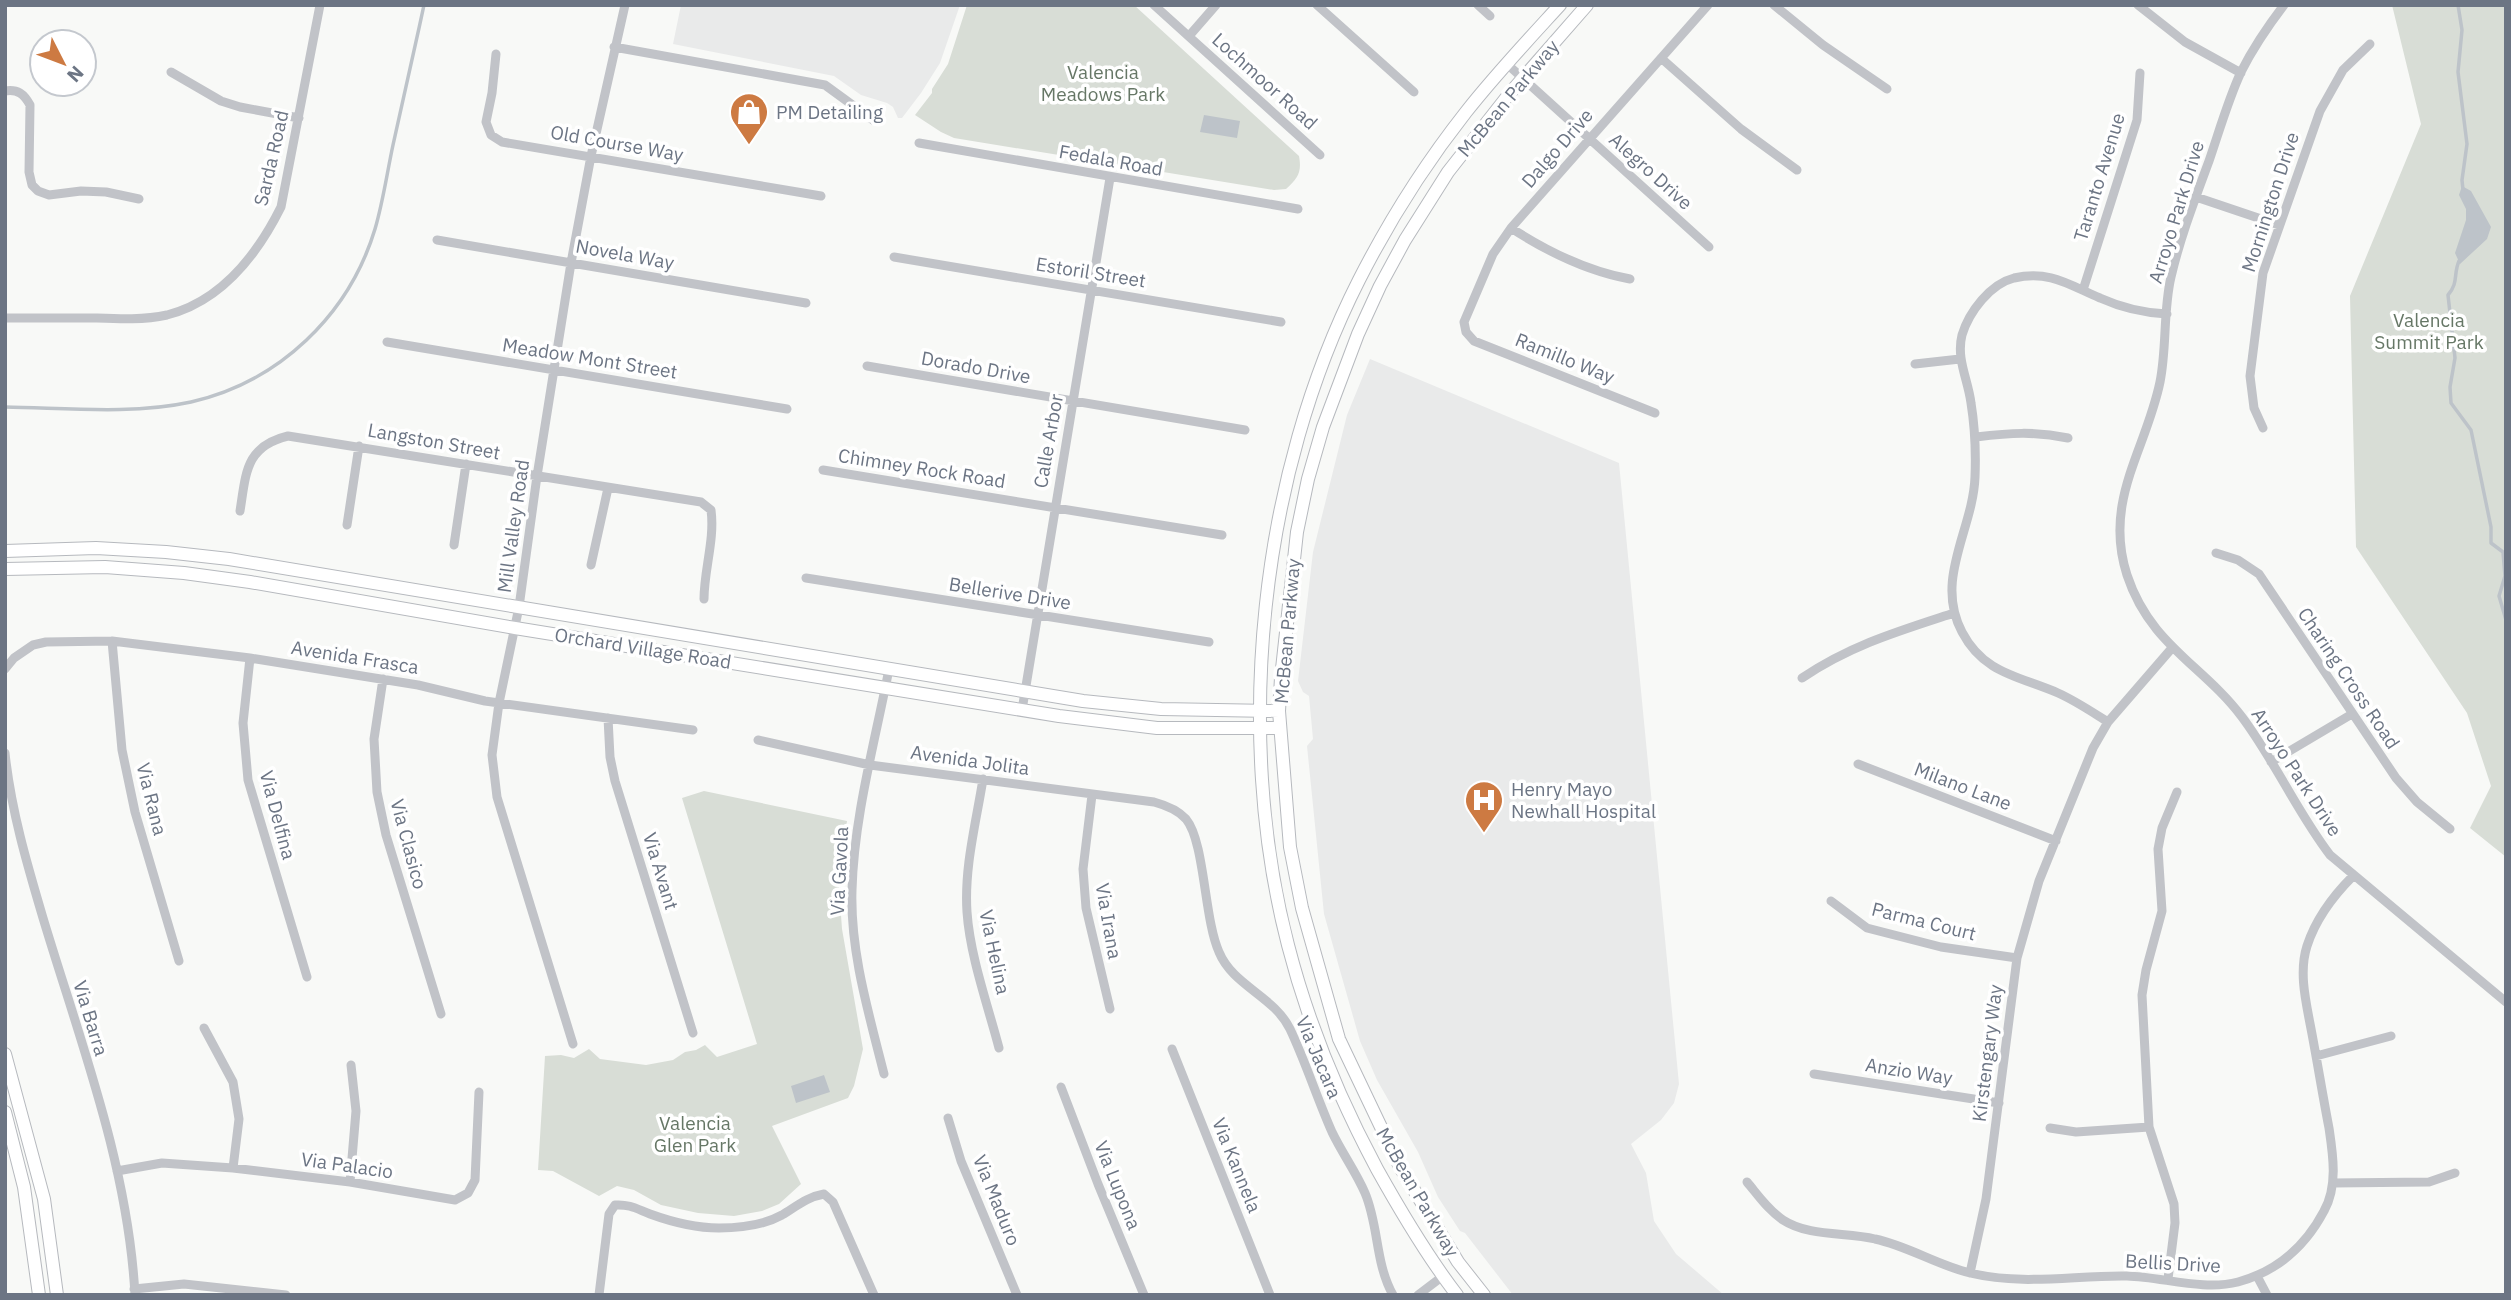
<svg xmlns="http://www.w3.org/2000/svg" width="2511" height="1300" font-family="'IBM Plex Sans',sans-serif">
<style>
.built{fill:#e9eaea}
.green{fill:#d8ddd6}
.water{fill:#bdc3c9}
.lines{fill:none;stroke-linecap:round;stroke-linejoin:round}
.stream{stroke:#bdc3c9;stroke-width:3.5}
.secondary-casing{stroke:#b6b9be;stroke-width:14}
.street{stroke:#c1c3c8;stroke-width:9}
.secondary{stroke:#fff;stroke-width:12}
.labels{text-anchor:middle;stroke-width:7;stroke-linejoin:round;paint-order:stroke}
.park-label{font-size:19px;fill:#676;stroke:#fff}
.street-label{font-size:19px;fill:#6c7584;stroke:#fff}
.poi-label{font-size:19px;fill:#6c7584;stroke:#fff;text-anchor:start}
</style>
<rect width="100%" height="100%" fill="#f8f9f7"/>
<path class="built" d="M681,5H960L940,63L921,93L902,118H898L893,107L887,103L861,95L834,76L673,44Z
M1370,359L1619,463L1679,1084L1674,1103L1661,1120L1631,1144L1646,1173L1654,1221L1676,1254L1724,1295H1513L1465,1233L1460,1231L1438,1197L1418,1152L1377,1080L1360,1041L1324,914L1307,746L1313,739L1309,696L1303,692L1298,681L1313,552L1347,415Z"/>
<path class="green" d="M967,5H1134L1299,156C1302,172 1298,178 1286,189L1274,190L954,138L941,132L915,115L932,93V89L948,64Z
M2392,5H2506V857L2470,828L2491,786L2467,713L2356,547L2350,296L2421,124Z
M704,791L847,821L839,887L842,929L863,1049L854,1086L848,1098L772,1126L801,1184L779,1204L762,1211L734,1216L698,1213L661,1205L634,1190L617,1186L599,1196L553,1171L538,1170L545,1056L561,1055L574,1058L589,1049L600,1059L646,1065L673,1060L685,1052L696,1050L705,1045L717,1057L757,1044L682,798Z"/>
<path class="water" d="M1204,115L1240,121L1237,138L1200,132Z
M2462,186L2471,191L2491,227L2487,239L2460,264L2455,253L2466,220V209L2459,195Z
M824,1075L830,1092L796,1103L791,1086Z"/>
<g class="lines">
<path class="stream" d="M2458,5L2462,30L2458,72L2467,144L2462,180L2463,190
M2459,261C2453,275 2459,282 2448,295L2455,358L2450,387L2451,403L2471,430L2491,527V543L2503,552L2505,576L2499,596L2506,620
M5,407C66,408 131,415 191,402C279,382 349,315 375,229C383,202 387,173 393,145C403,99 414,52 424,5"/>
<defs>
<path id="secondary" d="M5,551L96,548L166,552L229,559L1083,701L1161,709L1279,711
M5,569L105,567L184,573L250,582L515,628L1059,716L1157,728H1280
M5,1054L44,1199L57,1295
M5,1112L24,1187L39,1295
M1457,1295C1427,1256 1401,1212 1377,1169C1339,1098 1308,1023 1288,945C1233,733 1260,475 1359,280C1389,221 1425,164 1466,112C1495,75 1528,40 1560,5
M1484,1295L1458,1262L1400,1167L1339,1039L1302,908L1290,847L1279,711L1281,678L1297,532L1308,479L1323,427L1358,334L1380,286L1405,240L1448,172L1510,93L1587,5"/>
</defs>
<use href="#secondary" class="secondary-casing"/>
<path class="street" d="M1154,5L1320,155
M1317,5L1414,92
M1478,5L1490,16
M1774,5L1823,45L1887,89
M2138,5L2185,42L2241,73
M2284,5C2268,26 2253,48 2241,72C2228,100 2219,132 2209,161C2195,199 2180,238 2171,277C2163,311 2167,347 2160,382C2146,450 2103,501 2127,575C2150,645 2203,665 2242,717C2275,761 2297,812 2330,855L2506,1002
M1189,36L1216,5
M614,47L825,85L873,120
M496,54L492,93L486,122L491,135L502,142L821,196
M1661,58L1741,129L1797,170
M1507,64L1709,247
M171,72L221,101L240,107L299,118
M5,91C18,89 24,94 30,105L29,172L32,185L38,191L49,195L81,191L106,192L139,199
M919,143L1298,209
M2196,197L2279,225
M1511,228C1548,252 1586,271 1630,279
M437,240L806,303
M894,257L1281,322
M2083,290L2137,120L2140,73
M5,318C36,318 66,318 97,318C120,319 144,320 167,315C222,301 257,255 281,207L320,5
M387,342L787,409
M1915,364L1960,359
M867,366L1245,430
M1655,413L1474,341L1466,332L1464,322L1493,254L1511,228L1708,5
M2263,428L2254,408L2250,376L2263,273L2320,111L2343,70L2370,44
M1976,437C2010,433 2034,431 2068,438
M823,470L1222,535
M240,511C246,474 245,446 288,436L701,502L711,510C715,539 704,570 704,599
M347,525L359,446
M454,545L466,464
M2216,553L2238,560L2259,574L2396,778L2417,802L2450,829
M591,565L608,488
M806,578L1209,642
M112,641L122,750L135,812L179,961
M250,658L243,723L248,780L307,977
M5,669L14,658L33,645L46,642L112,641L250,658L418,685L485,701L693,730
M1802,678C1851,645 1899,631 1954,613
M383,679L374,739L377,792L386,835L441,1014
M1022,710L1110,178
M608,718L610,757L615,781L693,1033
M2108,722C2092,712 2076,701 2058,693C2019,676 1984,674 1962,632C1934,579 1973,530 1975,477C1976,452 1975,428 1971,403C1968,379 1956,359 1962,335C1969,312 1990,284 2014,278C2050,270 2069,285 2100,298C2120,307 2145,313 2167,314
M758,740L870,765L1154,802C1165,805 1178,810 1186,819C1205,842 1204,919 1219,952C1233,986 1274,996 1290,1029C1306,1063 1317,1098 1332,1132C1342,1153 1356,1172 1365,1193C1379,1226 1375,1263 1393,1295
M5,753C11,810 27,864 43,918C80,1041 128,1165 135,1295
M2271,762L2352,714
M1858,764L2056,841
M983,779C976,823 964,868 967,912C970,956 988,1006 999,1048
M1092,795L1083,869L1086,908L1110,1009
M1831,901L1867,928L1941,947L2017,958
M204,1028L233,1082L239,1119L233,1168
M573,1044L497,797L492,755L499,703L519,607L537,476L571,263L591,156L625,5
M1172,1049L1270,1295
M2316,1056L2391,1036
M884,1074C869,1014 850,952 852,890C854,816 875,742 889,669
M1814,1074L1999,1103
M1061,1087L1098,1184L1144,1295
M948,1118L961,1161L1017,1295
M2050,1128L2076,1132L2149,1127
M117,1171L162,1163L233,1168L350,1182L455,1200L468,1193L475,1180L479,1092
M350,1182L356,1111L351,1065
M1747,1182C1758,1195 1768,1210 1783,1220C1809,1237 1846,1232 1875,1239C1908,1246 1937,1265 1970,1273C2024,1286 2074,1275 2127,1276C2163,1277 2203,1291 2238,1282C2278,1271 2305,1247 2324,1211C2338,1186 2333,1155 2329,1128C2323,1097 2318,1066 2312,1034C2307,1006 2298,974 2307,946C2316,918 2333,896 2353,876
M2333,1183L2429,1182L2455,1173
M1970,1273L1986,1199L2017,958L2039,881L2093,748L2108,722L2172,648
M2257,1276L2267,1295
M2168,1279L2175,1223L2174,1204L2149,1127L2142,995L2146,970L2162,911L2158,849L2162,828L2177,792
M134,1289L184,1284L286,1295
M599,1295L609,1214L615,1205C630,1204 637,1209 650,1214C672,1222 696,1228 719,1228C739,1228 764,1225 782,1215C797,1206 807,1197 824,1194L833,1202L874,1295
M1418,1295L1443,1276"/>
<use href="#secondary" class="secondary"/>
</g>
<defs>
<symbol id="shop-pin" viewBox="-11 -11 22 30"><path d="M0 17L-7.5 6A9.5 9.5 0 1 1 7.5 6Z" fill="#cd7a42" stroke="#fff"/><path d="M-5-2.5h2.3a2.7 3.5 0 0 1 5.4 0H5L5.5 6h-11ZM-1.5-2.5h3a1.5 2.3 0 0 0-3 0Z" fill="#fff"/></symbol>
<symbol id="hospital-pin" viewBox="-11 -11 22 30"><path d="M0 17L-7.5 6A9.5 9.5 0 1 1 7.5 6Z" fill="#cd7a42" stroke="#fff"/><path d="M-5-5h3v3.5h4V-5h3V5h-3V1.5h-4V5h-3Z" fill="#fff"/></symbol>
</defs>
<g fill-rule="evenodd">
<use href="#shop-pin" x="727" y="90" width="44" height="60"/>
<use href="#hospital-pin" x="1462" y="778" width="44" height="60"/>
</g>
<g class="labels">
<g class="park-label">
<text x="1103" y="79">Valencia<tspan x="1103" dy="22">Meadows Park</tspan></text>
<text x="2429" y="327">Valencia<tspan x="2429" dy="22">Summit Park</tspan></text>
<text x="695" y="1130">Valencia<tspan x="695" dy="22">Glen Park</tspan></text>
</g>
<g class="street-label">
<text transform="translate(1265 81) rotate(42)" y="7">Lochmoor Road</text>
<text transform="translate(1508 98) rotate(-50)" y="7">McBean Parkway</text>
<text transform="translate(617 143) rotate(10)" y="7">Old Course Way</text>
<text transform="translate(1557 148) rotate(-49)" y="7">Dalgo Drive</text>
<text transform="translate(271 158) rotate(-77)" y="7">Sarda Road</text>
<text transform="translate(1111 160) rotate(10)" y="7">Fedala Road</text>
<text transform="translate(1651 171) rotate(42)" y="7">Alegro Drive</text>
<text transform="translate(2099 177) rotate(-73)" y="7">Taranto Avenue</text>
<text transform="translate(2270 202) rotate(-72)" y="7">Mornington Drive</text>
<text transform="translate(2176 212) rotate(-73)" y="7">Arroyo Park Drive</text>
<text transform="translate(625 254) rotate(10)" y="7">Novela Way</text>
<text transform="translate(1091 272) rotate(9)" y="7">Estoril Street</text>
<text transform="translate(590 358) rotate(9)" y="7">Meadow Mont Street</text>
<text transform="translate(1565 358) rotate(22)" y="7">Ramillo Way</text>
<text transform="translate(976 367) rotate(10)" y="7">Dorado Drive</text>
<text transform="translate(434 441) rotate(10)" y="7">Langston Street</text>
<text transform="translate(1048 441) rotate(-80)" y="7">Calle Arbor</text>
<text transform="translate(922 468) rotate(9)" y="7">Chimney Rock Road</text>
<text transform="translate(513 526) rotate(-82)" y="7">Mill Valley Road</text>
<text transform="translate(1010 593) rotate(9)" y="7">Bellerive Drive</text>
<text transform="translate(1287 631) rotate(-85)" y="7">McBean Parkway</text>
<text transform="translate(643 648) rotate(9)" y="7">Orchard Village Road</text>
<text transform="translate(355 657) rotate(9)" y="7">Avenida Frasca</text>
<text transform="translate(2349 678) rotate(56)" y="7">Charing Cross Road</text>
<text transform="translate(970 760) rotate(8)" y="7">Avenida Jolita</text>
<text transform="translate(2297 772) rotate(57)" y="7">Arroyo Park Drive</text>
<text transform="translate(1963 786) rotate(21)" y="7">Milano Lane</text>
<text transform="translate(152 799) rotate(76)" y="7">Via Rana</text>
<text transform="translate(278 815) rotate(75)" y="7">Via Delfina</text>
<text transform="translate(409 844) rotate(75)" y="7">Via Clasico</text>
<text transform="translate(661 871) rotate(73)" y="7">Via Avant</text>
<text transform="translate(839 871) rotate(-87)" y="7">Via Gavola</text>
<text transform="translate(1109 921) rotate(80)" y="7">Via Irana</text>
<text transform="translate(1924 921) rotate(14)" y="7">Parma Court</text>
<text transform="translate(995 952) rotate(78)" y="7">Via Helina</text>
<text transform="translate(91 1018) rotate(73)" y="7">Via Barra</text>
<text transform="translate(1987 1053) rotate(-83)" y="7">Kirstengary Way</text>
<text transform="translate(1319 1057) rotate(67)" y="7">Via Jacara</text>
<text transform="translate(1909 1071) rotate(9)" y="7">Anzio Way</text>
<text transform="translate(347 1165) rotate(8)" y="7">Via Palacio</text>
<text transform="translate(1237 1165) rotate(68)" y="7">Via Kannela</text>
<text transform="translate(1118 1185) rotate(68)" y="7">Via Lupona</text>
<text transform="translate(1418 1192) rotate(60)" y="7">McBean Parkway</text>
<text transform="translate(997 1200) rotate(68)" y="7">Via Maduro</text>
<text transform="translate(2173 1263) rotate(3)" y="7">Bellis Drive</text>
</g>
<g class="poi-label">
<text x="776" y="119">PM Detailing</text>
<text x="1511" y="796">Henry Mayo<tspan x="1511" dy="22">Newhall Hospital</tspan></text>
</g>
</g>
<rect width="2511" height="1300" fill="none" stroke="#6c7584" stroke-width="14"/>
<g transform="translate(63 63) rotate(132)"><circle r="33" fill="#ffffff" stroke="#c4c8ce" stroke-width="2"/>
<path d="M0-5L12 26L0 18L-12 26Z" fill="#cd7a42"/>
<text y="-10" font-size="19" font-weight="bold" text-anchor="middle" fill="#6c7584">N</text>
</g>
</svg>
